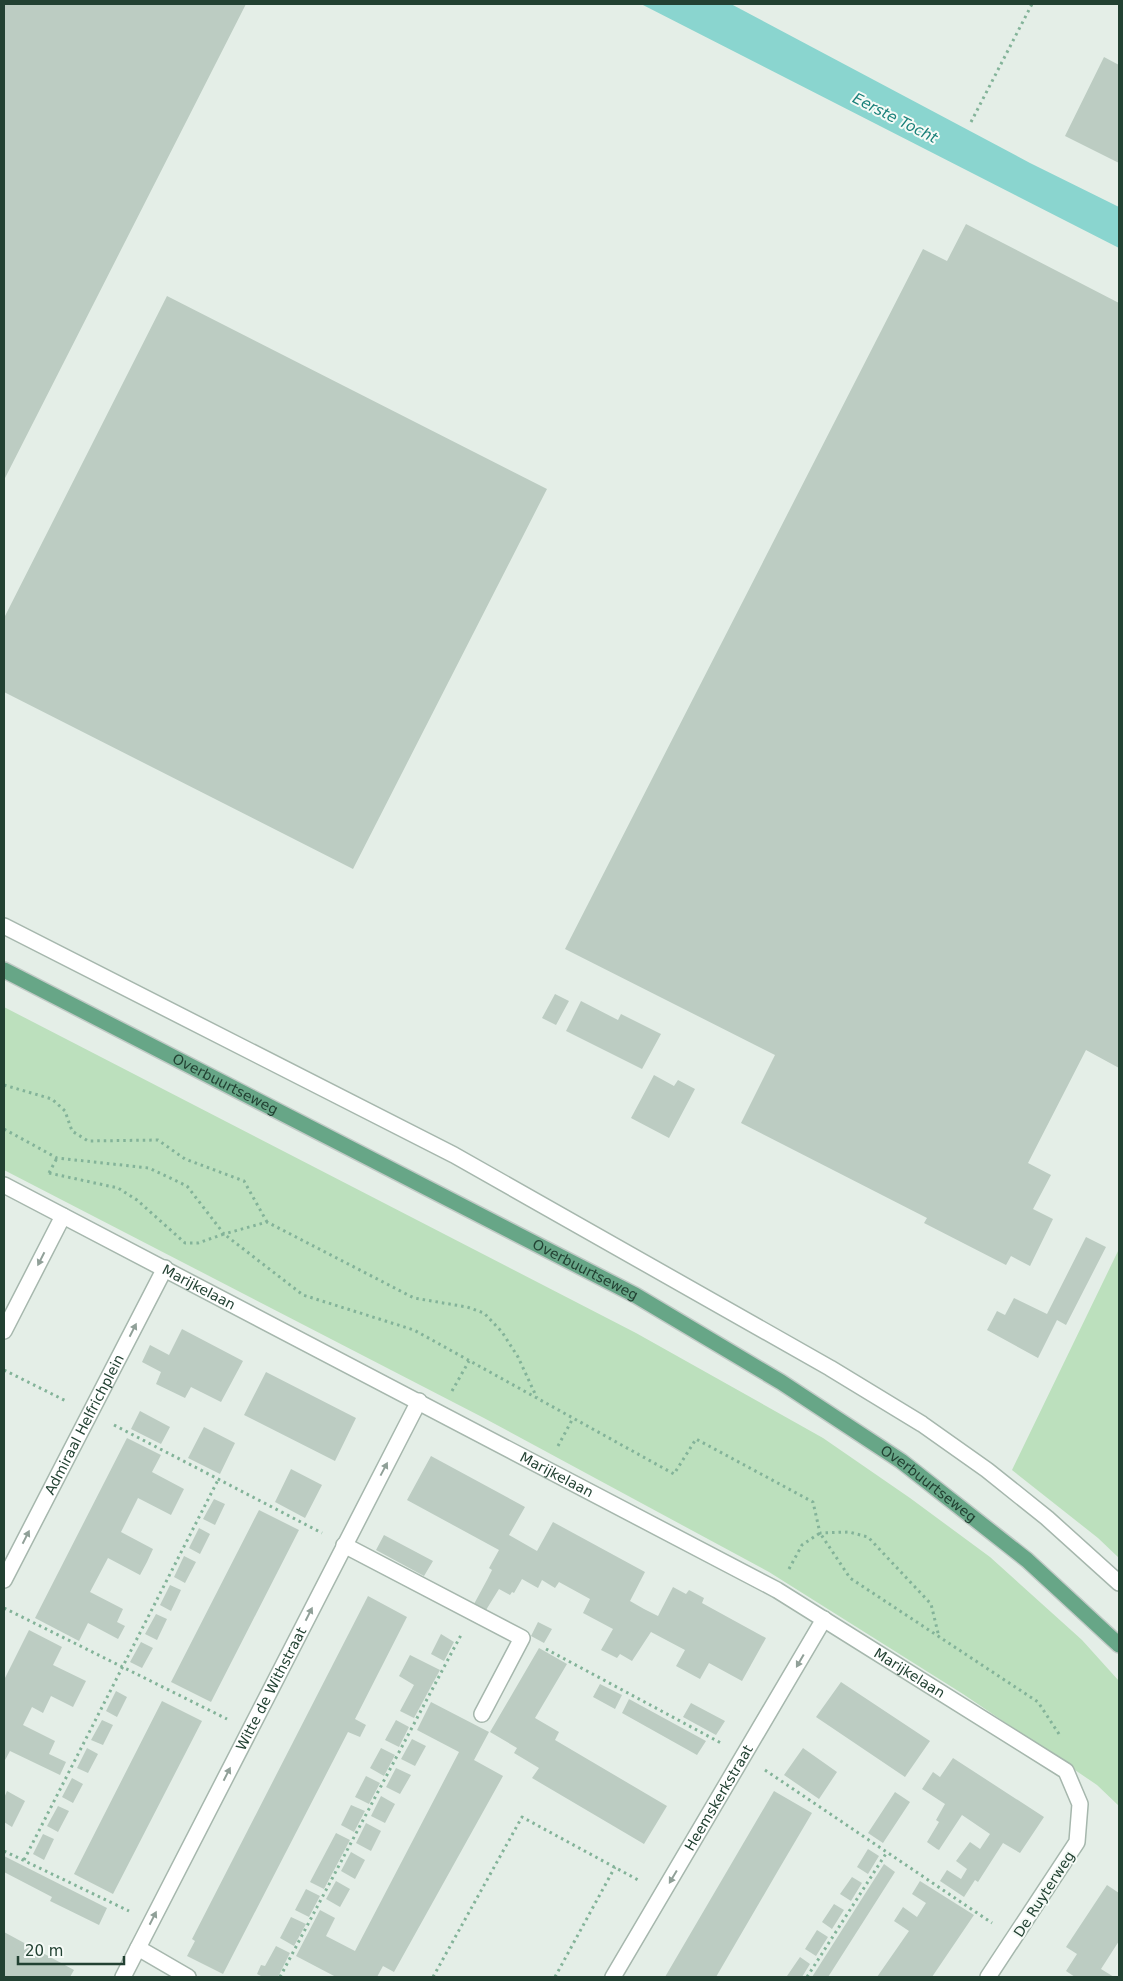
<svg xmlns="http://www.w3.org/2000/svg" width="1123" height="1981" font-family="'DejaVu Sans',sans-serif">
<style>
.green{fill:#bce0bd}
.water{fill:#8ad5cf}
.building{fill:#bcccc2}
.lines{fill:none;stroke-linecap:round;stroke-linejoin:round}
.minor-casing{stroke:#a6b7ad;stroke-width:18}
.major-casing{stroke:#c1cac6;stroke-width:18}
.path{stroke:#83b399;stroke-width:3;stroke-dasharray:2.5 4;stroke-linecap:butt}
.minor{stroke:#fff;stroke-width:15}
.major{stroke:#67a687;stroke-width:15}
.oneway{fill:#90a098}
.labels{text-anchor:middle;stroke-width:4;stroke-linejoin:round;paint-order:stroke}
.street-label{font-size:14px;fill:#224132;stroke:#f5faf6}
.water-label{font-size:15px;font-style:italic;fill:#198079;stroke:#f5faf6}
</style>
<rect width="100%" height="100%" fill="#e4eee7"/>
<path class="green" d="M4,1007L636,1333L823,1438L910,1498L990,1557L1082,1640L1119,1681V1806L1097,1785L963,1694L769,1572L482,1417L4,1170Z
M1119,1249V1558L1098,1538L1012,1470Z"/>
<path class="water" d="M641,4H731L1030,163L1119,207V248Z"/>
<path class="building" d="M4,4H246L4,480Z
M1104,57L1119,65V163L1065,136Z
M966,224L1119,303V1068L1086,1050L1028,1163L1051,1175L1033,1209L1053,1219L1030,1266L1011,1256L1006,1265L924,1223L927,1218L741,1123L775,1055L565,949L923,249L947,261Z
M167,296L547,489L353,869L4,692V618Z
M555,994L569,1001L556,1025L542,1018Z
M581,1001L618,1020L621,1014L661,1034L642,1069L566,1031Z
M654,1075L674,1086L678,1080L695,1089L669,1138L631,1118Z
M1086,1237L1106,1247L1066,1325L1057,1320L1038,1358L987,1330L997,1311L1005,1315L1014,1298L1047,1314Z
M182,1329L243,1361L221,1402L191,1387L185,1398L156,1384L161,1372L142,1362L150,1345L169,1355Z
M266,1372L356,1418L335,1461L244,1415Z
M140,1411L170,1427L161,1444L131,1429Z
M204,1427L235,1443L220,1474L188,1458Z
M127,1438L161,1455L152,1472L184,1489L171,1515L138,1498L121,1532L153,1549L147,1562L140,1575L108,1558L90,1592L123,1609L117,1622L125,1626L118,1639L88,1623L79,1641L35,1618Z
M431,1456L525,1507L509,1535L537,1551L553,1522L645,1572L630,1601L644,1609L658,1616L673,1587L686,1594L689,1590L704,1598L702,1603L766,1638L742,1681L709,1663L700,1679L676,1666L685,1650L651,1632L632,1661L620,1654L617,1658L601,1650L613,1629L583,1613L590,1599L559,1582L555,1588L542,1580L538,1588L522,1579L514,1593L512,1592L510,1595L499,1589L486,1610L474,1604L487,1580L492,1570L489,1568L499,1550L407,1500Z
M291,1469L322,1485L305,1518L275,1502Z
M214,1499L225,1504L215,1525L203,1519Z
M259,1510L299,1530L211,1702L171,1682Z
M199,1528L210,1534L200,1554L189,1548Z
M384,1535L433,1561L424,1576L376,1550Z
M184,1556L196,1562L185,1583L174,1577Z
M170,1585L181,1590L171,1611L160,1605Z
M368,1596L407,1617L355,1719L366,1725L360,1737L348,1732L223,1974L187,1956L195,1941L192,1939Z
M156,1614L167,1619L157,1640L145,1634Z
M538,1622L552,1629L544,1643L531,1636Z
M29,1630L62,1647L53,1665L86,1681L73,1707L51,1696L43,1713L32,1707L23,1725L55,1741L49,1754L66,1762L60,1775L10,1751L4,1762V1680Z
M441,1634L454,1642L444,1661L431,1654Z
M141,1642L153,1648L142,1668L130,1662Z
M539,1648L567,1664L535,1718L559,1732L555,1740L667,1806L644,1844L532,1778L539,1768L514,1753L517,1748L490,1732Z
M410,1655L440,1670L414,1718L400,1711L414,1685L399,1676Z
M841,1682L930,1741L905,1777L816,1717Z
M600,1684L622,1695L615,1709L593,1697Z
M116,1691L127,1697L117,1717L106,1711Z
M629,1699L706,1741L697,1755L622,1713Z
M162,1701L202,1721L113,1894L74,1874Z
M431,1702L489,1732L474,1760L503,1776L394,1972L383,1966L377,1977H336L296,1956L320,1910L335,1918L326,1936L355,1951L459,1752L417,1730Z
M691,1703L725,1721L716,1735L683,1717Z
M102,1720L113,1725L103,1745L91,1740Z
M396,1720L409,1727L399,1747L385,1740Z
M412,1739L426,1746L415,1766L401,1759Z
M87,1748L98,1754L88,1773L77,1768Z
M381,1748L395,1755L384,1776L370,1768Z
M803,1748L837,1772L819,1799L784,1775Z
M953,1758L1044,1817L1020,1853L1003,1843L978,1882L975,1880L964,1897L940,1881L947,1870L961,1879L967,1869L956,1861L970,1842L980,1849L990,1834L962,1815L939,1850L937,1849L927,1842L939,1822L936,1820L945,1804L922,1789L933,1772L940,1777Z
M396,1768L411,1775L400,1794L386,1787Z
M366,1776L380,1783L369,1804L355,1797Z
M72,1778L83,1784L73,1803L62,1797Z
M7,1791L25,1801L12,1827L4,1822V1798Z
M774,1791L812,1813L779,1869L716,1977H665Z
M895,1792L910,1802L883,1843L868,1833Z
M381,1796L395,1804L385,1823L371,1816Z
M351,1805L365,1811L354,1832L341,1825Z
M58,1806L69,1811L58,1832L47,1826Z
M366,1823L381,1831L371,1851L356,1843Z
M336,1833L350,1840L324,1889L310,1882Z
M43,1834L54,1839L44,1860L33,1854Z
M868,1849L879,1856L868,1874L857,1867Z
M351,1852L365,1860L355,1879L341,1871Z
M4,1856L107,1908L99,1925L50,1901L52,1897L4,1872Z
M884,1864L895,1872L830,1974L828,1977H812Z
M852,1877L862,1883L851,1901L840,1894Z
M336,1881L350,1889L340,1907L326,1899Z
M920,1881L974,1915L932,1977H877L909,1931L894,1921L903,1907L917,1917L926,1903L912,1894Z
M1107,1885L1119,1893V1941L1101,1969L1114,1977H1075L1066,1971L1077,1954L1066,1947Z
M306,1889L320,1896L309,1917L295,1910Z
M834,1904L844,1910L832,1929L822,1922Z
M291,1917L306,1924L294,1946L280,1938Z
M817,1930L828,1937L816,1956L805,1949Z
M4,1932L74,1970L70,1977H4Z
M276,1946L290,1953L278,1977H263L257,1974L261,1965L265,1966Z
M800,1957L810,1964L802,1977H789L787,1976Z"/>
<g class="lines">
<defs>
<g id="minor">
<path d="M4,926L454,1155L830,1368L922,1424L987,1470L1047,1518L1119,1583"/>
<path id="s1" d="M4,1185L777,1590L1066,1771L1080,1804L1077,1842L988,1977"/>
<path d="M4,1331L63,1216"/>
<path d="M344,1545L522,1638L482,1714"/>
<path id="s2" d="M4,1580L165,1268"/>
<path d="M138,1948L188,1977"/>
<path id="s3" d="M123,1977L419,1401"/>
<path id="s4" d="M613,1977L824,1619"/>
</g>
<g id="major">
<path id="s5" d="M4,970L635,1295L781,1382L901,1461L1027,1560L1119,1645"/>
</g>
</defs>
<use href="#minor" class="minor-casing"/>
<use href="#major" class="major-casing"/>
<path class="path" d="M971,122L1032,4
M4,1085L52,1099L65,1111L72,1131L88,1141L158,1140L185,1159L244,1181L267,1222
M4,1129L57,1158L149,1168L187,1186L224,1234L267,1222L414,1298L467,1307L484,1313L502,1332L518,1357L537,1398
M49,1173L118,1188L137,1200L185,1243H198L224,1234L303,1295L414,1330L674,1474L696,1439L813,1502L820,1533L849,1532L868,1537L931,1604L939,1637
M49,1173L57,1158
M4,1370L66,1401
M452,1391L469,1361
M114,1425L322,1533
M558,1446L572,1420
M789,1569L802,1545L820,1533L850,1578L1038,1702L1059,1734
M4,1608L227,1719
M546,1649L721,1743
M765,1770L992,1923
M4,1851L129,1911
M24,1860L219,1478
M280,1977L461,1635
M433,1977L522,1817L640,1881
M555,1977L615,1867
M807,1977L887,1852"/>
<use href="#minor" class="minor"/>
<use href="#major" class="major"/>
</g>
<defs><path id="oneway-solid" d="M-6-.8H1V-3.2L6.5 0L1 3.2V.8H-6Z" transform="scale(1.25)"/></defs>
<g class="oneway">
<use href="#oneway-solid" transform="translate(41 1259) rotate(117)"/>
<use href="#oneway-solid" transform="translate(133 1330) rotate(-63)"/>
<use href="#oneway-solid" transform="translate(384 1469) rotate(-62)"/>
<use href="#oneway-solid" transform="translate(26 1537) rotate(-63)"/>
<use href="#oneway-solid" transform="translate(309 1614) rotate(-63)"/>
<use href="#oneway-solid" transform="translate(800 1661) rotate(120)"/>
<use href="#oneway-solid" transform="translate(227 1774) rotate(-63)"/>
<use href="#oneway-solid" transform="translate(673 1877) rotate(121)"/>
<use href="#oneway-solid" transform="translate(153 1918) rotate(-63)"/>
</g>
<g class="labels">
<g class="street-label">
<text dy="5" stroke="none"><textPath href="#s5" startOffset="249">Overbuurtseweg</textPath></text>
<text dy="5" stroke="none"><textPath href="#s5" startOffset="654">Overbuurtseweg</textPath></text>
<text dy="5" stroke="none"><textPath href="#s1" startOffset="220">Marijkelaan</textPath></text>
<text dy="5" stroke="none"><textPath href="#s2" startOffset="175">Admiraal Helfrichplein</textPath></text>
<text dy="5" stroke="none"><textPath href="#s1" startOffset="624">Marijkelaan</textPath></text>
<text dy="5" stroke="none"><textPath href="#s5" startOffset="1059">Overbuurtseweg</textPath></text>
<text dy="5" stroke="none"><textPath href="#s1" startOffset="1029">Marijkelaan</textPath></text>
<text dy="5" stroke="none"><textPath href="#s3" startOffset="324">Witte de Withstraat</textPath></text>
<text dy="5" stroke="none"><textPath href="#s4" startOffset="208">Heemskerkstraat</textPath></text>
<text transform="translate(1044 1894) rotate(-57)" y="5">De Ruyterweg</text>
</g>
<g class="water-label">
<text transform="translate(895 118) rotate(27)" y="5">Eerste Tocht</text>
</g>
</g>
<rect width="1123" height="1981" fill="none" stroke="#224132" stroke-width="10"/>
<path d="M18 1956v8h106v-8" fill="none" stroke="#224132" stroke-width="2.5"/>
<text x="25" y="1956" font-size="15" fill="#224132" stroke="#f5faf6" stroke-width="4" paint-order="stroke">20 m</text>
</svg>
